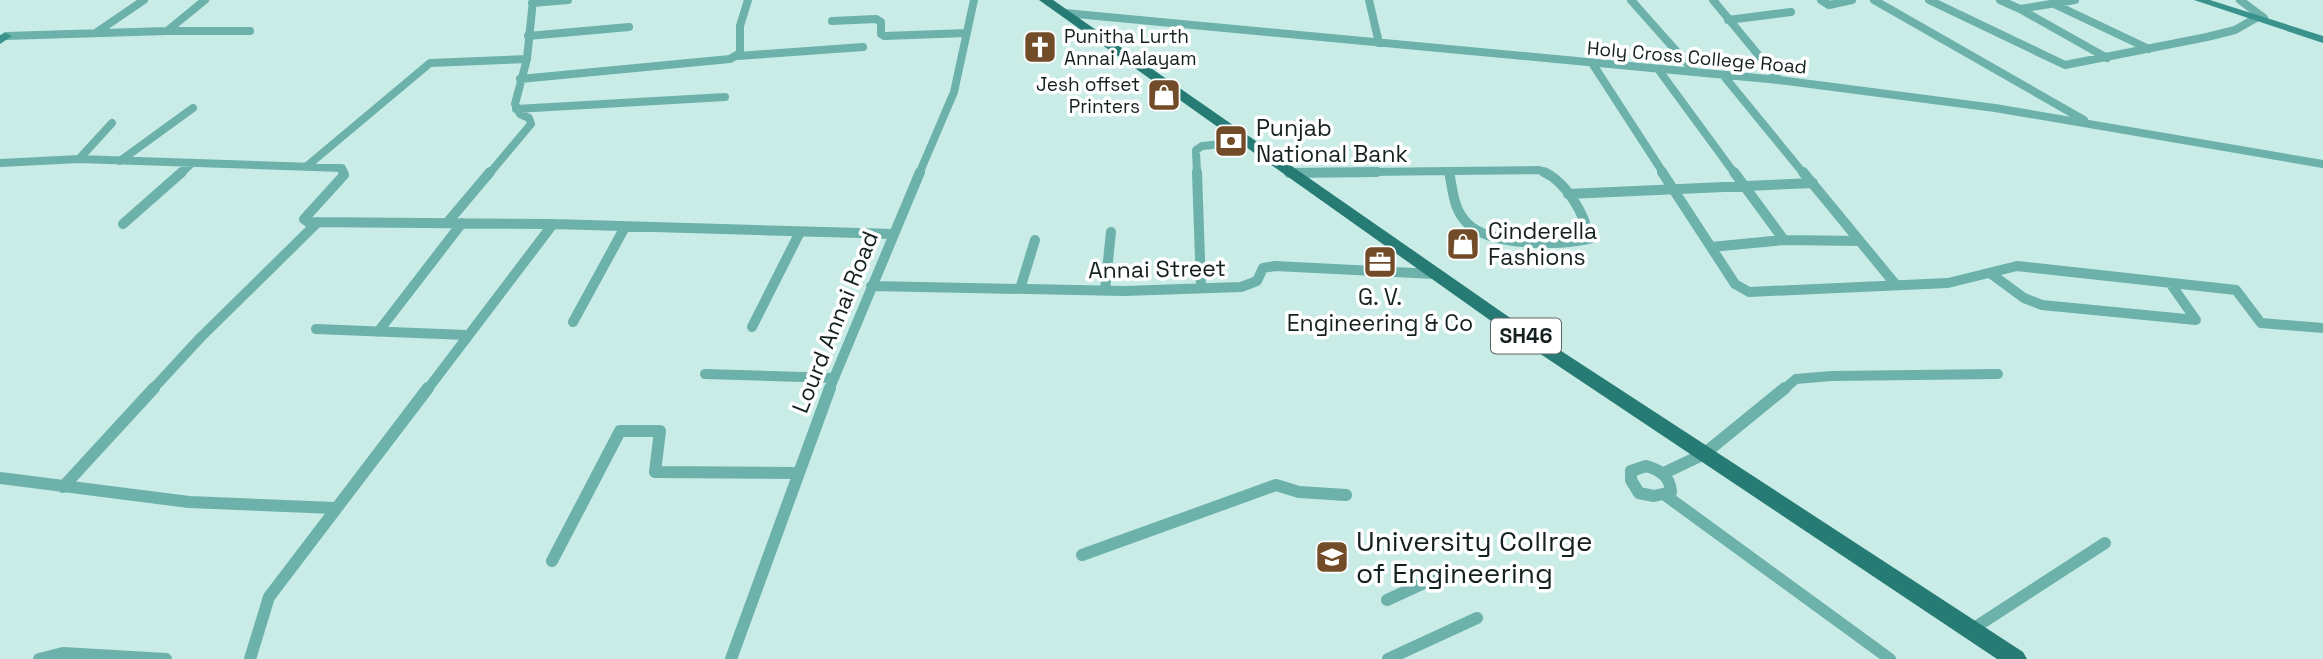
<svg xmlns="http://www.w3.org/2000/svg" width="2323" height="659" font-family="'Space Grotesk',sans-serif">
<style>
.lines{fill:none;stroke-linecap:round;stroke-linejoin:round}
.street-far2{stroke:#6cb1aa;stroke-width:8}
.street-far1{stroke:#6cb1aa;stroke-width:10}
.street{stroke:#6cb1aa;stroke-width:12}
.secondary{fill:#39938c;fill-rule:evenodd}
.primary{fill:#267b74;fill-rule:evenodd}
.labels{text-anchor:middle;stroke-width:7;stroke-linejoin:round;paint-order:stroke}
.far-poi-label{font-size:19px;fill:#142120;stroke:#fff;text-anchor:start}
.far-street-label{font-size:19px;fill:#142120;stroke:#fff}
.shield{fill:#fff;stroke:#5a6463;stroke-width:2}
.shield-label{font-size:21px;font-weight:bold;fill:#142120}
.poi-label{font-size:23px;fill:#142120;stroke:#fff;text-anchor:start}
.street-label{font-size:23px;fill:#142120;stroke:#fff}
.near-poi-label{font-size:28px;fill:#142120;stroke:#fff;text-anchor:start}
</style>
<rect width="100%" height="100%" fill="#c9ece7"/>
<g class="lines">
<path class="street-far2" d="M1369,0L1379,43
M1631,0L1694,71
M1713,0L1779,80
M1821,0L1829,5L1852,0
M1874,0L2084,120
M1929,0L2065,65L2207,37L2235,30L2256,18
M2000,0L2020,9L2075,0
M2240,0L2264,18
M532,3L568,0
M2054,4L2149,49
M2020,9L2107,58
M1065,13L1779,80L1995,108L2323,164
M1728,20L1791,12
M832,21L876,19L881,22V34L884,36L967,33
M167,31H250
M97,32L144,0
M6,36L167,31L205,0
M528,36L629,27
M738,56L863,47
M1592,63L1664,174
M1658,69L1735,174
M1723,75L1804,174
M520,79L730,59L740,53V26L748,0
M516,109L725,97
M79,159L112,123
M120,161L193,108
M0,163L79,159L342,168L344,174
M307,166L430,63L527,59
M1449,171L1450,174
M1449,171L1539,170L1548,174
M1289,173L1449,171
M180,174L192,163
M489,174L531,124L529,118L520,114L515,104L527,59L533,0
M919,174L954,92L974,0
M1197,174L1196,150L1202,146L1244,142"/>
<path class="street-far1" d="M343,172L344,175L304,219L308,222L553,224L893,234
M1197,172L1201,288
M1449,172C1453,190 1453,209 1467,223C1489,246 1560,246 1589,239C1586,215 1566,182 1544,172
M1662,172L1735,284L1749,292L1948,283L2017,266L2236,290L2261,323L2323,328
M1734,172L1784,240
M1803,172L1896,285
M1289,173L1377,172
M1568,194L1813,183
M447,223L490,172
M123,224L182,172
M1711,247L1784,240L1860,241
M1990,273L2024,298L2042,305L2196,320L2170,283
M871,286L1124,291L1241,287L1257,281L1263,268L1275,266L1434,274
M1020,289L1035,240
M1105,290L1111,232
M573,322L625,227
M752,327L800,232
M316,329L466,335
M378,332L462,223
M705,374L834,378
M152,390L200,338L318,222
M427,390L553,224
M829,390L920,172
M1783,390L1796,379L1831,376L1998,374"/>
<path class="street" d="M1646,466C1660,470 1670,476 1671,492L1654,496L1639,493L1631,480V471Z
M1664,473L1704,454L1785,388
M0,478L189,502L335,508
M63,487L154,388
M1665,495L1890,659
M1082,555L1276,485L1299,492L1346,495
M552,561L620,431H660L655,472L799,473
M1387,600L1435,578
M1971,630L2105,543
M39,659L63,653L166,659
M250,659L269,597L428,388
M731,659L830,388
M1388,659L1477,618"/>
<path class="secondary" d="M2194,0H2210L2323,36V43Z
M6,33L12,36L0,44V35Z"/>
<path class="primary" d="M1039,0H1053L1506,315L2023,652L2027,659H1997L1494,323Z"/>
</g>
<defs>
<symbol id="church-square" viewBox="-11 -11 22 22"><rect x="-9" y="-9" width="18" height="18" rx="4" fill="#724c28" stroke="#fff"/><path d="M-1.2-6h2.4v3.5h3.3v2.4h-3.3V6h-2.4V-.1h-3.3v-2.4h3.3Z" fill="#fff"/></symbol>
<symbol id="shop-square" viewBox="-11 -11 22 22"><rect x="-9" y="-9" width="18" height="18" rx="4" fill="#724c28" stroke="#fff"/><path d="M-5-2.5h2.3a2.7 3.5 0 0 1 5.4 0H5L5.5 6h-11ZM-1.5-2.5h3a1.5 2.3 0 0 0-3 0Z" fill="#fff"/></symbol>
<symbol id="bank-square" viewBox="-11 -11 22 22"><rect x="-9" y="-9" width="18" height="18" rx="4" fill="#724c28" stroke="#fff"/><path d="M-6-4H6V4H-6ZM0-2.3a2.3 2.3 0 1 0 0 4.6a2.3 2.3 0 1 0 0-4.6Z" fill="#fff"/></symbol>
<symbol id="office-square" viewBox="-11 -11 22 22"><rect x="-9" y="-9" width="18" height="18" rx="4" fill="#724c28" stroke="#fff"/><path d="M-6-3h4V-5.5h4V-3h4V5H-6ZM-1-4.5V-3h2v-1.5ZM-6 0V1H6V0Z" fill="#fff"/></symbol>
<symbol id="university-square" viewBox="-11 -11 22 22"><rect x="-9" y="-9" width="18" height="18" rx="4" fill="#724c28" stroke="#fff"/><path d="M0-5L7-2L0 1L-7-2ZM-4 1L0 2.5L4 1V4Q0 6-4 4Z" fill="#fff"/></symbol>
</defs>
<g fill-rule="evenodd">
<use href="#church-square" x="1021" y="28" width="38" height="38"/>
<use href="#shop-square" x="1145" y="76" width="38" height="38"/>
<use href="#bank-square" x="1212" y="122" width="38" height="38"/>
<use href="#shop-square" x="1444" y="225" width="38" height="38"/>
<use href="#office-square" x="1361" y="243" width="38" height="38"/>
<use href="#university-square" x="1313" y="538" width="38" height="38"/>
</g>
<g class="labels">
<g class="far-poi-label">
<text x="1064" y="43">Punitha Lurth<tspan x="1064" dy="22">Annai Aalayam</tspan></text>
<text x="1140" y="91" text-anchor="end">Jesh offset<tspan x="1140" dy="22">Printers</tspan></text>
</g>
<g class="far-street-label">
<text transform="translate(1697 57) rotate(5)" y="7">Holy Cross College Road</text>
</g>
<rect class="shield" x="1491" y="318.5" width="70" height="35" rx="5"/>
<g class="shield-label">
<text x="1526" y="343">SH46</text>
</g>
<g class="poi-label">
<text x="1256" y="136">Punjab<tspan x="1256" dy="26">National Bank</tspan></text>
<text x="1488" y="239">Cinderella<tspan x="1488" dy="26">Fashions</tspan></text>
<text x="1380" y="305" text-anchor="middle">G. V.<tspan x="1380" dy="26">Engineering &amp; Co</tspan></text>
</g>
<g class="street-label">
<text transform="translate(1157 269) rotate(-1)" y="8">Annai Street</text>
<text transform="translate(835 322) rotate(-68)" y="8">Lourd Annai Road</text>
</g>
<g class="near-poi-label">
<text x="1356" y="551">University Collrge<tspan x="1356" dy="32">of Engineering</tspan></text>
</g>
</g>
</svg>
